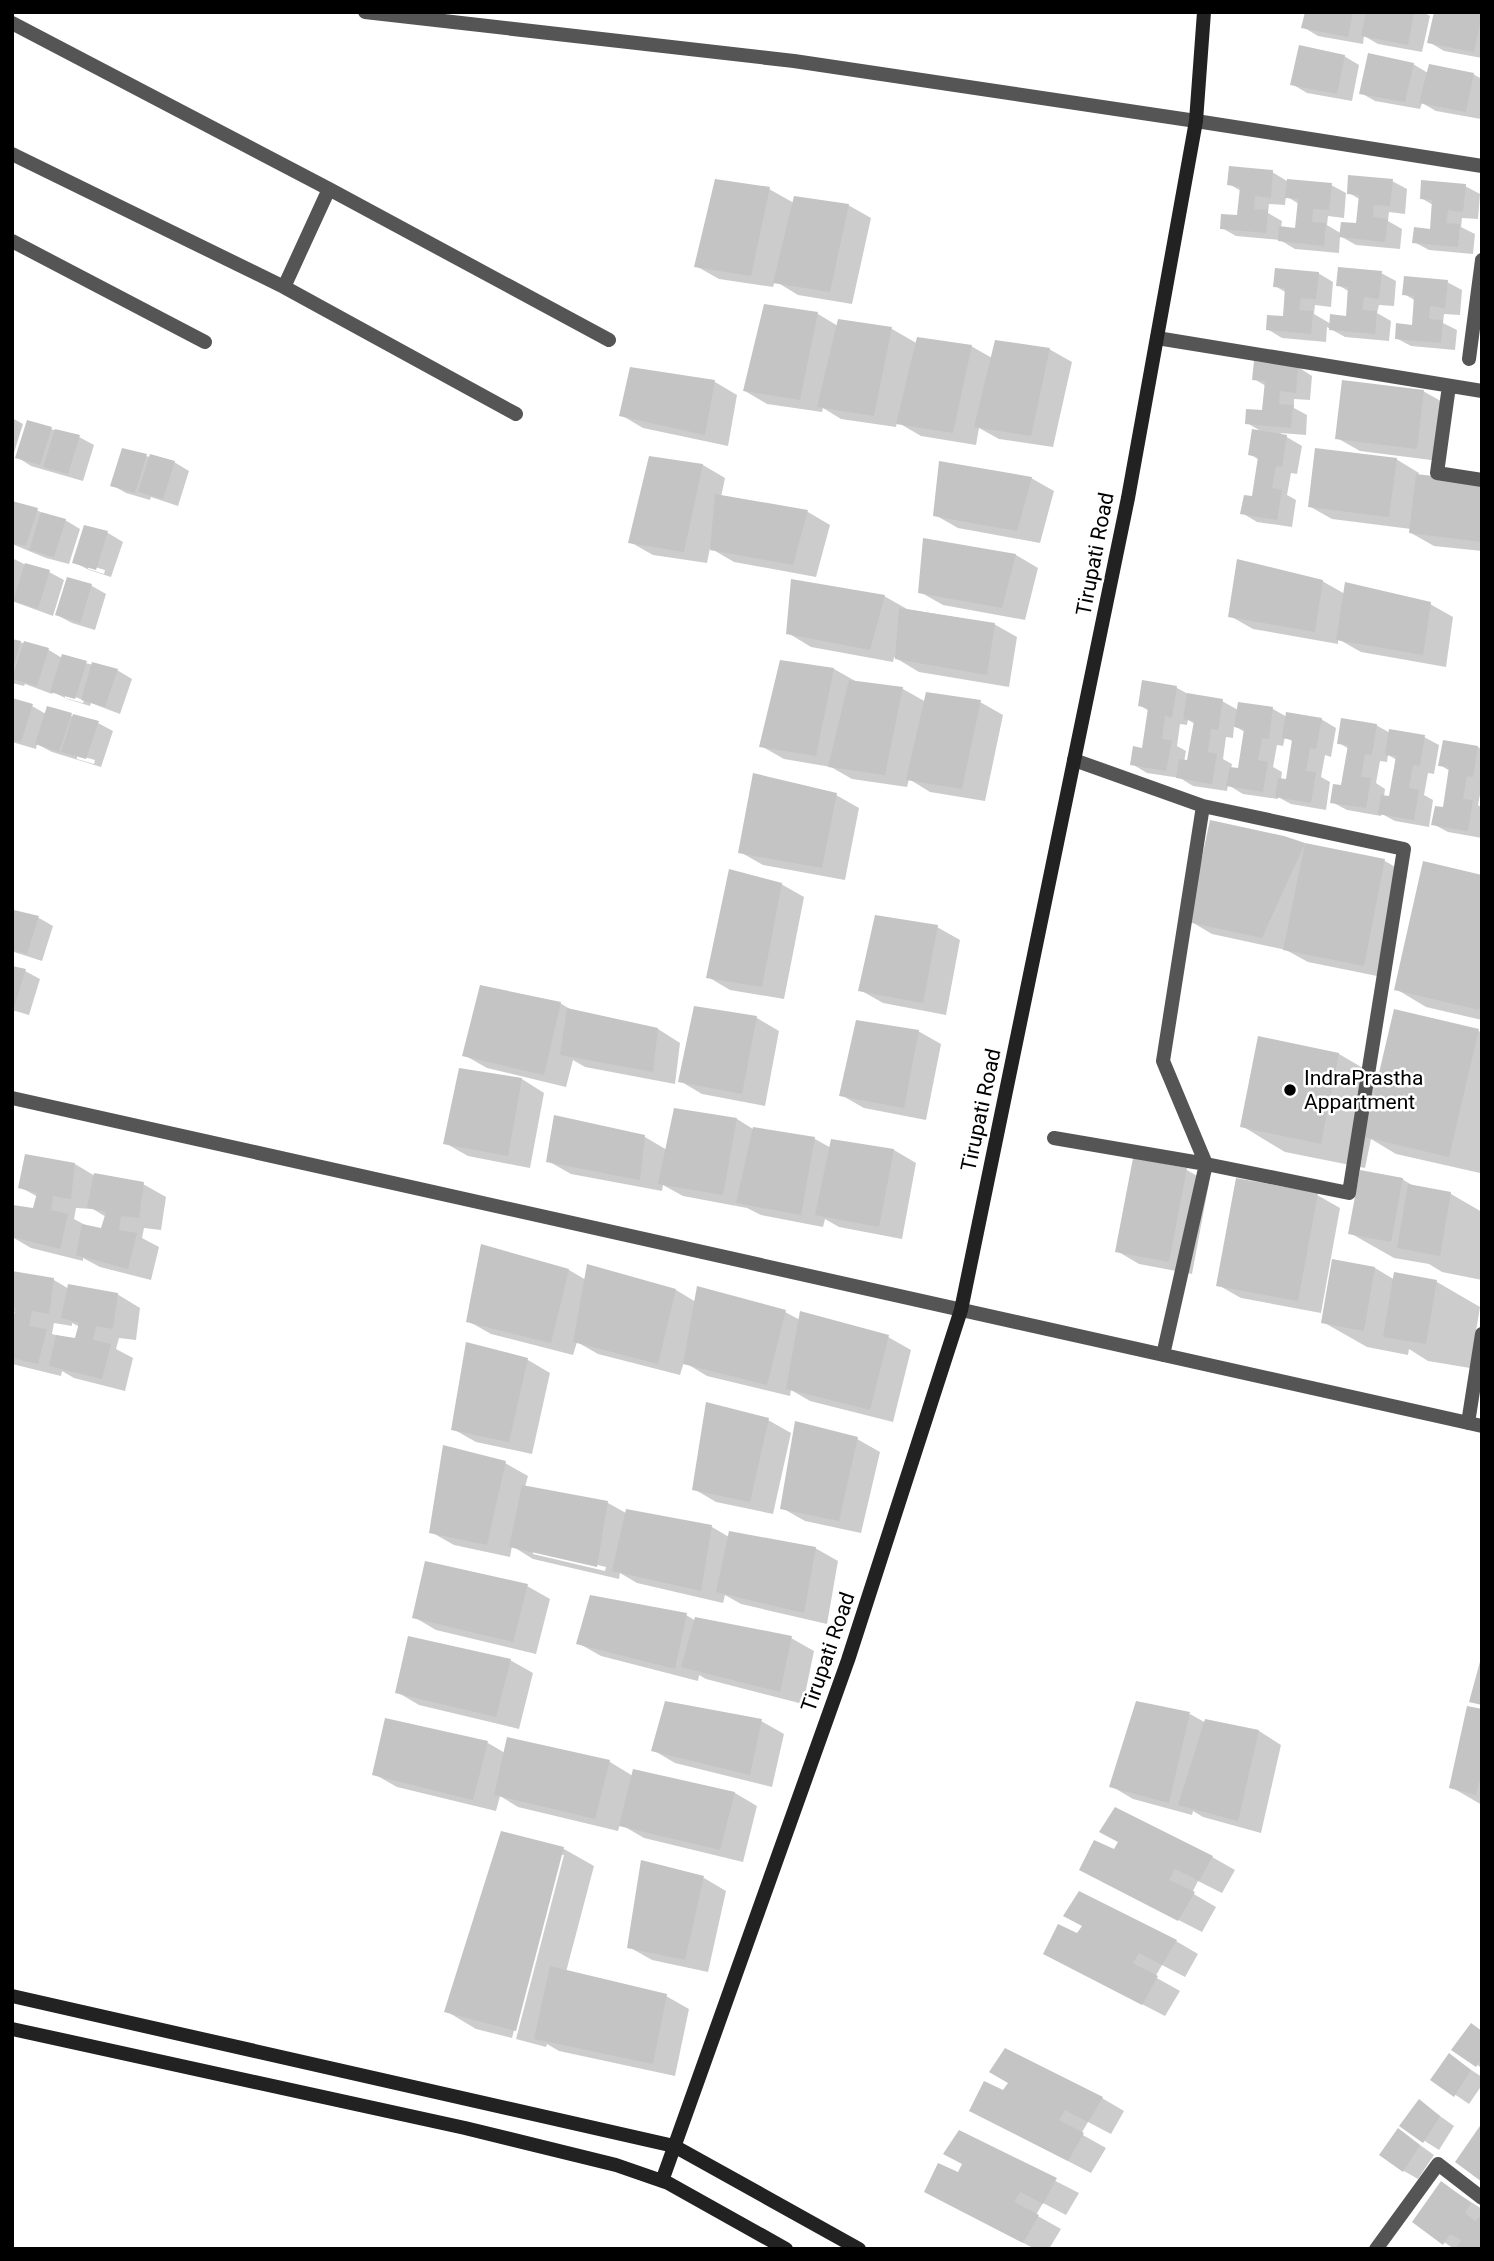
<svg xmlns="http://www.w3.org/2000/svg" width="1494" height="2261" font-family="Roboto,sans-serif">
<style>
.shadow{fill:#0003;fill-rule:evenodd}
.building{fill:#c4c4c4}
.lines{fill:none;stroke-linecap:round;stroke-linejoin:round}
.street{stroke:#555;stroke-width:14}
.secondary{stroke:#222;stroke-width:14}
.poi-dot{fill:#000;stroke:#fff;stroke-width:2.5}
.labels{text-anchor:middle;stroke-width:5;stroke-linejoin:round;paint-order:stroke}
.street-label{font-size:21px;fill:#000;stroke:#fff}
.poi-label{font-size:21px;fill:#000;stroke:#fff;text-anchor:start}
</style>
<rect width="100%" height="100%" fill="#fff"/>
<path class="shadow" d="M1307,12H1423L1430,16L1422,52L1378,44L1364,36L1363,44L1318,36L1303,27Z
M1436,12H1471L1482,15V58L1444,51L1429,42Z
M1344,56L1359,65L1352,101L1307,93L1292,84Z
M1413,64L1428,73L1473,74L1482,79L1481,119L1436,111L1422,103L1420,109L1375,101L1361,93Z
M1272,172L1287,181L1331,185L1346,193L1344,218L1328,216L1327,225L1342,234L1358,225L1361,200L1349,193L1392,181L1407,189L1405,214L1389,212L1388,221L1402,229L1400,249L1356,245L1340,236L1339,253L1295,249L1280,240L1236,236L1222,228L1238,217L1241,191L1229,184ZM1286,196L1299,204L1297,229L1281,228L1282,221L1268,213L1269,204L1285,205Z
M1465,186L1480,194L1478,219L1462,218L1461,227L1475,234L1473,254L1429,250L1414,242L1431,231L1433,205L1421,198Z
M769,189L794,203L848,205L871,218L852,304L798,295L775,281L773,287L719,279L696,266Z
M1318,273L1333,282L1331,307L1315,305L1314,314L1331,324L1348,318L1350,292L1338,285L1381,273L1396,281L1394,306L1379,305L1377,313L1391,321L1389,341L1345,337L1327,327L1326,342L1282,338L1267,329L1284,318L1287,293L1275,286Z
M1447,282L1462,290L1460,315L1444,314L1443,323L1457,330L1455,350L1411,346L1396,338L1414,327L1416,301L1404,294Z
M765,306L818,314L838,326L839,321L892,329L918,344L971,346L992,358L1049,349L1072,362L1053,447L999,439L979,428L976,445L921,436L897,422L896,427L841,419L823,408L822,412L767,404L745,391Z
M1298,367L1312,376L1310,400L1294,399V408L1307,415L1306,435L1280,433L1302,446L1297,474L1291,473L1287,495L1296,500L1292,527L1257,522L1242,513L1253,498L1259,460L1250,454L1264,433L1247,423L1263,412L1266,386L1254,379Z
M715,382L737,395L728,446L643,428L621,415Z
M1423,391L1446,404L1439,461L1360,451L1337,438Z
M12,418L23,424L12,459Z
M51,429L79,437L94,445L83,481L31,466L17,457Z
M146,456L174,462L189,471L178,506L151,497L150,500L126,493L112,485Z
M650,458L703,465L725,478L721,497L808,512L830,525L816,577L734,562L710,548L707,563L653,555L630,542Z
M1396,459L1419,473L1418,476L1482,484V551L1434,546L1411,533V529L1332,519L1309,506Z
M1031,478L1054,491L1040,543L958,528L935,515Z
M12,505L37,510L47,516L65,520L80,529L69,564L46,558L12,544Z
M85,527L108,533L123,542L111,577L89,570L74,562ZM88,565L105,570L104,574L88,569Z
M925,540L1016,555L1038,568L1025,620L943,605L920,592Z
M12,558L30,567L49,572L64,580L53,616L12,601Z
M68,580L92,586L106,594L95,630L72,623L57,615Z
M1322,581L1345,594L1430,604L1453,617L1446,667L1361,652L1338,639V644L1253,629L1230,616Z
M884,596L907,609L994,624L1017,637L1009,687L919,672L894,657L893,662L811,647L788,633Z
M12,640L49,650L62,658L117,670L132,679L120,714L91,703L90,706L67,699L53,692L52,694L25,684L24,686L12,683ZM65,694L84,700L83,703L65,698Z
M782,662L834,669L857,682L903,689L926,702H980L1003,715L985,801L930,792L909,779L907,787L852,779L831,767L784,759L761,746Z
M1143,682L1177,688L1190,695L1222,701L1238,710L1239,704L1273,709L1287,717L1321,719L1336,728L1331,757L1325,755L1321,777L1330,782L1326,810L1291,804L1278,797V799L1243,794L1228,785L1227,791L1193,786L1180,778L1147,773L1132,764L1143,750L1149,711L1139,705ZM1188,720L1195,724L1189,763L1184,762L1186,751L1177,746L1180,724L1187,725ZM1234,726L1245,732L1239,770L1231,769L1232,764L1223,759L1226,737L1233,738ZM1285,737L1294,742L1287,781L1281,780L1282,772L1273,767L1277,745L1283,746Z
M12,700L32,706L46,714L48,709L98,723L113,731L101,767L52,752L37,744L36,749L12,742ZM77,755L95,760L94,764L77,759Z
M1376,725L1390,733L1424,737L1439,745L1434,774L1428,773L1424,795L1433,800L1429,827L1395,821L1382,814L1381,816L1347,810L1332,802L1343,787L1349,749L1339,743ZM1388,755L1397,760L1390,798L1384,797L1385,789L1376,783L1380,761L1387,762Z
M1478,747L1482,750V784L1478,805L1482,808V838L1448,832L1433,824L1444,809L1450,771L1440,765Z
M836,795L859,808L845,880L763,865L740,852Z
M1284,838L1305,844L1385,861L1407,874L1387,978L1308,962L1286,950L1212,934L1190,921Z
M1482,877V1020L1426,1007L1396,989Z
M781,884L804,897L784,999L730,990L708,977Z
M12,912L39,918L53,926L42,961L14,952L12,954Z
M937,927L960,940L946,1015L883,1003L860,990Z
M12,967L25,971L40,979L29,1015L12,1010Z
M560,1003L573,1011L658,1029L680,1043L675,1084L585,1067L573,1060L566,1087L487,1068L464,1055Z
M696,1008L757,1018L779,1031L765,1106L702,1094L680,1081Z
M1395,1011L1482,1032V1164L1480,1173L1396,1154L1371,1139L1365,1168L1285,1152L1242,1126L1259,1038L1339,1054L1380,1078Z
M918,1031L941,1044L926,1120L864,1108L841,1095Z
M522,1079L544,1093L530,1168L468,1156L445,1143Z
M737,1119L753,1129L815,1139L831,1148L894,1150L916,1163L902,1239L839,1227L825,1219L823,1227L761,1215L747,1208L683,1196L663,1185L662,1191L571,1174L548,1161L645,1137L667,1150Z
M1134,1160L1187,1170L1209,1183L1192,1274L1139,1264L1117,1251Z
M75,1164L95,1176L143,1184L166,1197L161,1230L144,1228L142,1238L159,1247L151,1280L100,1267L83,1258V1261L31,1248L12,1237L15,1207L34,1210L38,1197L20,1187ZM76,1208L93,1209L106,1217L102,1230L89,1227L74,1219Z
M1402,1179L1417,1188L1451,1194L1482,1212V1280L1442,1272L1429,1264L1394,1258L1350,1233Z
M1317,1195L1340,1208L1321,1313L1241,1298L1218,1285Z
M1334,1261L1375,1268L1395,1280L1437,1282L1480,1307L1470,1368L1428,1361L1409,1349L1408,1355L1367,1347L1323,1322Z
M589,1267L676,1290L696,1302L785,1312L800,1320L888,1337L911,1350L893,1422L810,1401L791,1390L790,1396L707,1376L684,1362L680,1375L598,1354L577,1342L573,1355L491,1334L468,1321L569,1270L586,1280Z
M12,1273L54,1280L69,1289L117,1294L140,1308L136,1340L119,1338L116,1349L133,1358L125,1391L74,1378L62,1371L61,1376L12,1364V1326L16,1313L12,1311ZM54,1323L72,1326V1323L80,1327L76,1340L52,1334Z
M467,1344L528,1360L550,1373L532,1454L476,1442L453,1429Z
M768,1420L791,1433L773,1514L716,1502L694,1489Z
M857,1439L880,1452L861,1533L805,1521L782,1508Z
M505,1463L528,1476L525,1487L608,1503L626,1513L712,1527L729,1537L815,1548L838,1561L827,1624L741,1604L725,1595L723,1603L637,1583L620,1573L619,1579L533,1559L512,1546L510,1557L454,1545L431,1532ZM533,1550L606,1567L605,1571L533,1554Z
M527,1586L550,1599L536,1654L436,1630L414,1617Z
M686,1615L696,1621L791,1638L814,1651L803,1704L706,1679L699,1675L698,1681L601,1656L578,1643Z
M510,1660L533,1673L519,1729L419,1705L397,1692Z
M1482,1711V1805L1451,1787Z
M1190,1714L1206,1723V1721L1259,1731L1281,1745L1261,1833L1203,1817L1193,1811L1192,1815L1133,1799L1111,1786Z
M761,1721L784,1734L772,1787L675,1763L653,1750Z
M509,1740L610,1762L633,1776L634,1771L735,1793L757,1806L743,1862L644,1838L620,1824L618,1831L518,1807L500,1796L496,1811L397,1787L374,1774L488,1743L505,1753Z
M502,1833L564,1849L594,1866L566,1972L666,1996L689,2009L675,2076L559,2051L547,2044L546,2047L516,2039L564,1855H560L512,2038L476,2029L446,2011Z
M1114,1851L1212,1857L1235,1870L1222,1893L1198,1881L1192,1893L1216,1907L1202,1932L1104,1882Z
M704,1878L726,1891L708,1972L652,1960L629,1947Z
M1078,1935L1176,1941L1198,1954L1185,1977L1162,1965L1155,1977L1180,1991L1165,2016L1068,1966Z
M1482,2031V2068L1477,2065Z
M1450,2056L1482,2077V2085L1469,2104L1432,2079Z
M1004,2092L1102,2098L1124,2111L1111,2134L1088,2122L1081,2134L1106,2148L1091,2173L994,2123Z
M1419,2101L1454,2126L1439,2150L1401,2126Z
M1399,2130L1434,2155L1418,2179L1404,2171Z
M960,2132L1079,2193L1066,2215L1043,2203L1036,2215L1061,2229L1049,2249H1035L926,2192L959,2174L964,2164Z
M1441,2183L1482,2209V2249H1454L1415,2222Z"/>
<path class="building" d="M1305,12H1353L1348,37L1301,28Z
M1366,12H1414L1408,45L1361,36Z
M1434,12L1482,13L1474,52L1427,43Z
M1299,45L1345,55L1337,94L1290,85Z
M1368,53L1414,63L1405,102L1359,94Z
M1429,64L1474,73L1466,112L1419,103Z
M1229,166L1273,170L1271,198L1255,196L1254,209L1268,210L1266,233L1220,229L1221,214L1237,215L1240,187L1227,185Z
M1348,175L1393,179L1390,206L1374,205L1373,217L1388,219L1385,242L1339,237L1341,222L1356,223L1359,195L1347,194Z
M715,179L770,187L751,276L694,267Z
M1287,179L1332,183L1329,210L1313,209L1312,222L1326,223L1324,246L1278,241L1279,226L1295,228L1298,199L1285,198Z
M1421,180L1466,184L1463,212L1448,210L1446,223L1460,224L1458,247L1412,243L1414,227L1430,229L1432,200L1420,199Z
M794,196L849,204L830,292L773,283Z
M1338,267L1382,271L1379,299L1364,297L1362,310L1377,311L1375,334L1329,330L1330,314L1346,316L1348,287L1336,286Z
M1275,268L1319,272L1316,299L1301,298L1299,310L1313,311L1311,334L1266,330L1267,315L1283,316L1285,288L1273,287Z
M1404,276L1448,280L1445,308L1430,306L1429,319L1443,320L1441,343L1395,339L1396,323L1412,325L1414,296L1402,295Z
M764,304L818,312L800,400L743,391Z
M838,319L892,327L874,416L817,407Z
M917,337L972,345L953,433L896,424Z
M995,340L1050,348L1031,436L974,427Z
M1254,361L1298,366L1296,393L1280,391L1279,404L1293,405L1291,428L1245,424L1246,409L1262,410L1265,381L1252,380Z
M630,367L715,380L705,435L619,416Z
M1342,380L1424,390L1417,449L1335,439Z
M27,420L52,427L40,465L15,458Z
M55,429L80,435L68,474L43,467Z
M1252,429L1287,435L1282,467L1276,466L1272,488L1282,490L1277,520L1240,514L1244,495L1252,496L1258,457L1248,455Z
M122,448L147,454L135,493L110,486Z
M1315,448L1397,458L1389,517L1308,507Z
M150,454L175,461L163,499L138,492Z
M649,456L703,464L684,552L628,543Z
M939,461L1032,477L1017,531L933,516Z
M1416,474L1482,482V542L1409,533Z
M715,494L808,510L793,565L710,550Z
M12,501L38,508L26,546L12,543Z
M41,512L66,519L54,557L29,550Z
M84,525L108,531L96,570L72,563Z
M923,538L1016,554L1002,608L918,593Z
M1237,559L1323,580L1315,632L1228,617Z
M25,563L50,570L38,609L13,601Z
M67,577L92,584L80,623L55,615Z
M791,579L885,595L870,650L786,634Z
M1345,582L1431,602L1423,655L1336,640Z
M899,608L995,623L987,675L895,659Z
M12,639L21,641L13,668H12Z
M24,641L49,648L37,686L12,679Z
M62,654L87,661L75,699L50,692Z
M780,660L834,668L816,756L759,747Z
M92,662L118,669L105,707L81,700Z
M849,680L903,687L885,775L828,767Z
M1142,680L1177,686L1172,718L1165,716L1162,739L1172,741L1166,771L1130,765L1133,746L1142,748L1148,708L1138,706Z
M926,692L981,700L962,789L906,780Z
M1187,693L1223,699L1218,730L1211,729L1208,752L1217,754L1212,784L1176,778L1179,759L1187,760L1194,721L1183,719Z
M12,698L33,704L21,742L12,740Z
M1238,702L1273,707L1269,739L1262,738L1258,760L1268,762L1263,792L1226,786L1230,767L1238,768L1244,729L1234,727Z
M47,706L72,713L59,752L35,744Z
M1286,712L1322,718L1316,749L1310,748L1306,771L1316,772L1311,803L1275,797L1278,778L1286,779L1292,740L1282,738Z
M73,714L99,721L86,759L61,752Z
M1341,718L1377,724L1372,755L1365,754L1361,777L1371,778L1366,808L1330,803L1333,784L1341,785L1348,745L1337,744Z
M1389,729L1425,735L1420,766L1413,765L1409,788L1419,790L1414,820L1378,814L1381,795L1389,796L1396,756L1385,755Z
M1443,740L1478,746L1473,777L1467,776L1463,799L1473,800L1468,831L1431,825L1435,806L1443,807L1449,767L1438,766Z
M753,773L837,793L822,868L738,853Z
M1210,820L1284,836L1305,843L1262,938L1188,922Z
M1305,843L1385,859L1364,966L1283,950Z
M1423,861L1482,875V998L1479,1010L1394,990Z
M729,869L782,883L762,987L706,978Z
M14,910L39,916L27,954L12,950Z
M875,915L938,925L923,1003L858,991Z
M12,966L26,969L13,1010L12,1009Z
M480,985L561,1002L544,1075L462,1056Z
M694,1006L757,1016L742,1094L678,1082Z
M567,1008L658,1028L653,1072L560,1055Z
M1394,1009L1479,1029L1449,1157L1364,1137Z
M856,1020L919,1030L904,1108L839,1096Z
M1258,1036L1339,1053L1321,1144L1240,1127Z
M459,1068L522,1078L508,1156L443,1144Z
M674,1108L737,1118L723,1195L658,1184Z
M554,1115L645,1135L640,1180L546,1162Z
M753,1127L815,1137L801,1215L736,1203Z
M831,1139L894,1149L879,1227L815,1215Z
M25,1154L75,1163L71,1199L53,1196L51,1210L68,1214L60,1249L12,1237L13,1205L33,1208L37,1193L18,1188Z
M1133,1158L1187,1168L1169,1262L1115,1252Z
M1360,1170L1403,1178L1391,1242L1348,1234Z
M94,1173L144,1182L139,1218L121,1216L119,1230L137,1233L128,1269L76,1255L82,1224L101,1228L106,1212L87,1208Z
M1236,1178L1318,1193L1298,1301L1216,1286Z
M1408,1184L1451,1192L1440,1256L1397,1248Z
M481,1244L569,1269L551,1343L466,1322Z
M1332,1259L1375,1267L1364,1331L1321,1323Z
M587,1264L676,1289L658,1364L573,1342Z
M12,1271L54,1278L49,1314L32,1311L29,1326L47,1329L38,1364L12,1358V1321L16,1308L12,1307Z
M1394,1272L1437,1280L1426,1344L1383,1337Z
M68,1284L118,1293L113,1329L96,1326L93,1340L111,1344L102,1379L49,1366L56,1335L75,1338L79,1323L61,1318Z
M697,1286L786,1310L767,1385L683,1364Z
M800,1311L889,1335L870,1410L786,1389Z
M466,1342L528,1358L509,1442L451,1430Z
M706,1402L769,1418L750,1502L692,1490Z
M795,1421L858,1437L839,1521L780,1509Z
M443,1445L506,1461L487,1545L429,1533Z
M522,1485L608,1501L597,1567L509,1547Z
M626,1509L712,1525L701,1591L612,1571Z
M729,1531L816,1547L804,1613L716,1592Z
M425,1561L528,1584L513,1642L412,1618Z
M590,1595L687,1613L675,1669L576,1644Z
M695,1617L792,1636L780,1692L681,1667Z
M408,1636L511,1659L496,1717L395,1693Z
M1481,1658H1482V1705L1469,1702Z
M665,1701L762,1719L750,1775L651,1751Z
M1136,1701L1190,1712L1169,1803L1109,1787Z
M1467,1706L1482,1709V1782H1479L1476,1795L1449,1788Z
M385,1718L488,1741L473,1800L372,1775Z
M1205,1719L1259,1730L1238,1821L1178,1805Z
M507,1737L610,1760L595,1819L494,1795Z
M633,1769L735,1792L720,1850L619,1826Z
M1115,1807L1213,1856L1199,1881L1175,1869L1169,1880L1195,1892L1178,1921L1079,1870L1094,1840L1114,1849L1118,1842L1099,1832Z
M501,1831L564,1847L516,2031L444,2012Z
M641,1860L704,1876L685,1960L627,1948Z
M1079,1891L1177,1940L1162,1965L1139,1953L1133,1963L1158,1976L1142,2005L1043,1954L1058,1924L1077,1933L1082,1926L1063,1916Z
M550,1966L667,1994L653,2064L534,2039Z
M1471,2023L1482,2031V2057L1476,2067L1451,2050Z
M1005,2048L1103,2097L1088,2122L1065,2110L1059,2120L1084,2133L1068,2161L969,2111L984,2081L1003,2090L1008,2083L989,2072Z
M1449,2053L1471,2070L1454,2097L1430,2080Z
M1419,2099L1440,2116L1423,2143L1399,2126Z
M1482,2123V2182L1455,2162Z
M1398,2128L1420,2145L1403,2172L1379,2155Z
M959,2130L1057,2178L1043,2204L1020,2192L1014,2202L1039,2215L1023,2243L924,2192L938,2163L958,2172L962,2164L943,2154Z
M1441,2181L1471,2203L1465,2213L1475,2221L1482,2214V2249H1455L1461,2240L1450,2234L1443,2245L1412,2222Z"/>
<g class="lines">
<path class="street" d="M365,12L794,61L1196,121L1482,166
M12,23L329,189L609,340
M12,154L284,287L329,189
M12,241L205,342
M284,287L516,414
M1157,338L1482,391
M1469,359L1482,260
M1449,386L1437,473L1482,480
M1074,760L1203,806
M12,1098L1482,1426
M1054,1138L1206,1164
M1163,1355L1206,1164L1349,1193L1404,849L1203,806L1163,1061L1206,1164
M1468,1423L1482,1334
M1376,2249L1438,2164L1482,2198"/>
<path class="secondary" d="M12,1996L674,2146L859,2249
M12,2029L465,2128L616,2165L668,2183L786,2249
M662,2181L848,1660L961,1310L1128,498L1196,121L1204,12"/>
</g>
<circle class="poi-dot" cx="1290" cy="1090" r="7"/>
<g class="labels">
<g class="street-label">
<text transform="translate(1095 554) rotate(-79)" y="7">Tirupati Road</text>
<text transform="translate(981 1110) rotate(-78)" y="7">Tirupati Road</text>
<text transform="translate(828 1652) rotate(-71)" y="7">Tirupati Road</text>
</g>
<g class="poi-label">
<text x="1304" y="1085">IndraPrastha<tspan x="1304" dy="24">Appartment</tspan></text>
</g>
</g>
<rect width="1494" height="2261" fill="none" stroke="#000000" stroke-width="28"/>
</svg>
